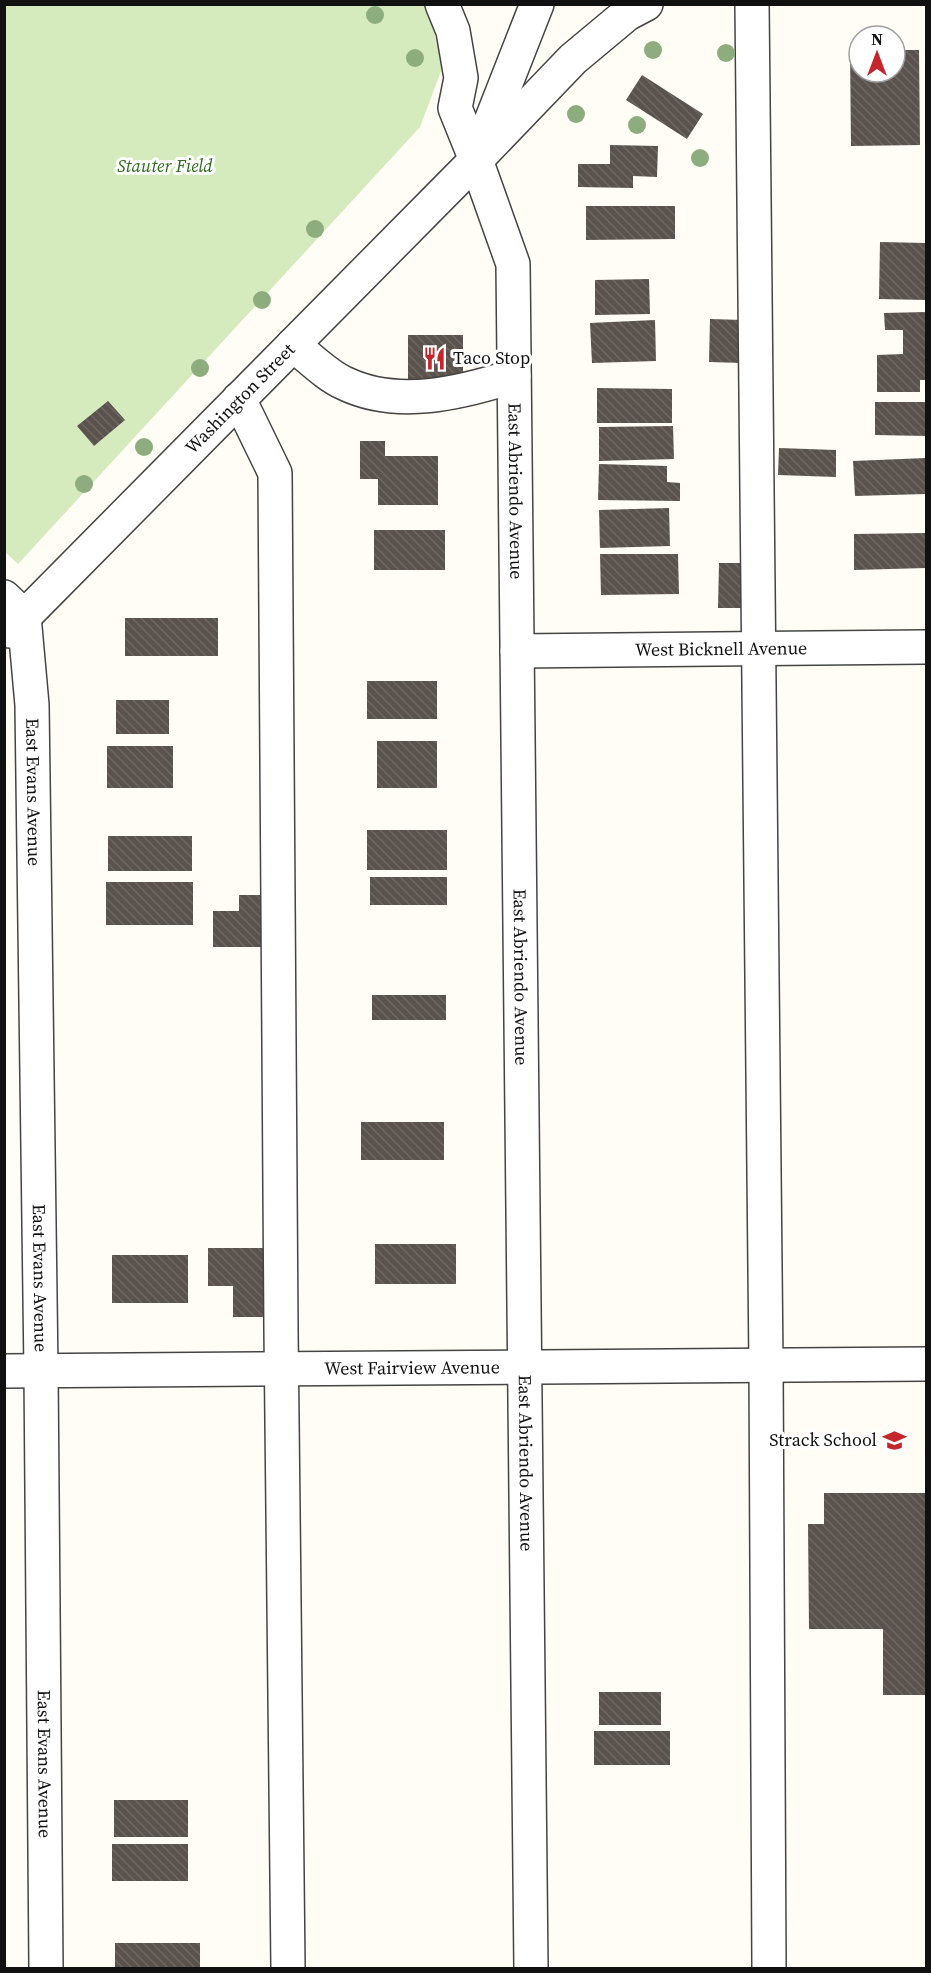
<svg xmlns="http://www.w3.org/2000/svg" width="931" height="1973" font-family="'Source Serif 4',serif">
<style>
.park{fill:#d5ebbd}
.building{fill:url(#building-back-hatch)}
.lines{fill:none;stroke-linecap:round;stroke-linejoin:round}
.minor-casing{stroke:#444;stroke-width:36}
.minor{stroke:#fff;stroke-width:33}
.tree{fill:#8dad7f}
.labels{text-anchor:middle;stroke-width:6;stroke-linejoin:round;paint-order:stroke}
.park-label{font-size:18px;font-style:italic;fill:#2f6b1f;stroke:#fff}
.poi-label{font-size:18px;fill:#111;stroke:#fff;text-anchor:start}
.street-label{font-size:18px;fill:#111;stroke:#fff}
</style>
<defs>
<pattern id="building-back-hatch" width="6" height="6" patternUnits="userSpaceOnUse" patternTransform="scale(1.5)"><rect width="6" height="6" fill="#5a524d"/><path d="M-1 5l2 2M0 0l6 6M5-1l2 2" fill="none" stroke="#6d6662"/></pattern>
</defs>
<rect width="100%" height="100%" fill="#fffdf5"/>
<path class="park" d="M4,5H427L443,66L420,127L18,564L4,551Z"/>
<path class="building" d="M895,50H919L920,145L851,146L850,51H859V72H895Z
M642,75L703,114L687,139L626,100Z
M610,145L658,146L657,177L633,176V188L578,187V164H610Z
M586,206H675V239L586,240Z
M880,242L926,243V300L879,299Z
M649,279L650,314L595,315V280Z
M926,312V380H920V392H877V355L903,354V330H885L884,313Z
M710,319L743,320L742,363L709,362Z
M655,320L656,361L592,363L590,323Z
M408,335H463V381H408Z
M597,388L672,389V423H597Z
M108,401L125,420L94,446L77,426Z
M875,402H926V436L875,435Z
M673,426L674,459L599,461V427Z
M360,441H385V456H438V505H378V479H360Z
M779,448L836,450V477L778,475Z
M926,458V494L855,496L853,461Z
M599,464L667,466V482L680,483V501L598,500Z
M669,508L670,546L600,548L599,510Z
M374,530H445V570H374Z
M926,533V568L854,570V534Z
M600,554H678L679,594L601,595Z
M719,563H753L752,608H718Z
M125,618H218V656H125Z
M367,681H437V719H367Z
M116,700H169V734H116Z
M377,741H437V788H377Z
M107,746H173V788H107Z
M367,830H447V870H367Z
M108,836H192V871H108Z
M370,877H447V905H370Z
M106,882H193V925H106Z
M239,895H269V947H213V911H239Z
M372,995H446V1020H372Z
M361,1122H444V1160H361Z
M375,1244H456V1284H375Z
M208,1248H265V1317H233V1286H208Z
M112,1255H188V1303H112Z
M824,1493H926V1695H883V1629H809L808,1524H824Z
M599,1692H661V1725H599Z
M594,1731H670V1765H594Z
M114,1800H188V1837H114Z
M112,1844H188V1881H112Z
M115,1943H200V1968H115Z"/>
<g class="lines">
<defs>
<g id="minor">
<path id="s1" d="M442,4L453,31L461,78L455,108L476,160L513,264L531,1968"/>
<path d="M752,4L766,1365L769,1968"/>
<path d="M482,144L537,4"/>
<path d="M293,345C309,357 326,375 344,383C397,409 461,393 514,376"/>
<path d="M239,399L275,473L281,1329L288,1968"/>
<path id="s2" d="M4,597L24,616L32,705L41,1371L46,1968"/>
<path id="s3" d="M10,631L476,160L573,59L627,14L646,4"/>
<path id="s4" d="M517,651L926,647"/>
<path id="s5" d="M4,1371L926,1364"/>
</g>
</defs>
<use href="#minor" class="minor-casing"/>
<use href="#minor" class="minor"/>
</g>
<g class="tree">
<circle cx="375" cy="15" r="9"/>
<circle cx="653" cy="50" r="9"/>
<circle cx="726" cy="53" r="9"/>
<circle cx="415" cy="58" r="9"/>
<circle cx="576" cy="114" r="9"/>
<circle cx="637" cy="125" r="9"/>
<circle cx="700" cy="158" r="9"/>
<circle cx="315" cy="229" r="9"/>
<circle cx="262" cy="300" r="9"/>
<circle cx="200" cy="368" r="9"/>
<circle cx="144" cy="447" r="9"/>
<circle cx="84" cy="484" r="9"/>
</g>
<defs>
<symbol id="restaurant-bare" viewBox="-9 -9 18 18"><path d="M-5-6h1v4h1v-4h1v4h1v-4h1v5L-1.5 .5V6h-2V.5L-5-1ZM5-6V6H3V1.5H1.5Q1.5-4 5-6Z" fill="#c4262e" stroke="#fff" stroke-width="2.5" paint-order="stroke"/></symbol>
<symbol id="school-bare" viewBox="-9 -9 18 18"><path d="M0-5L7-2L0 1L-7-2ZM-4 1L0 2.5L4 1V4Q0 6-4 4Z" fill="#c4262e" stroke="#fff" stroke-width="2.5" paint-order="stroke"/></symbol>
</defs>
<g fill-rule="evenodd">
<use href="#restaurant-bare" x="418" y="342" width="33" height="33"/>
<use href="#school-bare" x="878" y="1424" width="33" height="33"/>
</g>
<g class="labels">
<g class="park-label">
<text x="165" y="172">Stauter Field</text>
</g>
<g class="poi-label">
<text x="453" y="364">Taco Stop</text>
<text x="877" y="1446" text-anchor="end">Strack School</text>
</g>
<g class="street-label">
<text dy="6" stroke="none"><textPath href="#s3" startOffset="327">Washington Street</textPath></text>
<text dy="6" stroke="none"><textPath href="#s1" startOffset="501">East Abriendo Avenue</textPath></text>
<text dy="6" stroke="none"><textPath href="#s4" startOffset="204">West Bicknell Avenue</textPath></text>
<text dy="6" stroke="none"><textPath href="#s2" startOffset="204">East Evans Avenue</textPath></text>
<text dy="6" stroke="none"><textPath href="#s1" startOffset="987">East Abriendo Avenue</textPath></text>
<text dy="6" stroke="none"><textPath href="#s2" startOffset="690">East Evans Avenue</textPath></text>
<text dy="6" stroke="none"><textPath href="#s5" startOffset="408">West Fairview Avenue</textPath></text>
<text dy="6" stroke="none"><textPath href="#s1" startOffset="1473">East Abriendo Avenue</textPath></text>
<text dy="6" stroke="none"><textPath href="#s2" startOffset="1176">East Evans Avenue</textPath></text>
</g>
</g>
<rect width="931" height="1973" fill="none" stroke="#111111" stroke-width="12"/>
<g transform="translate(877 54)"><circle r="28" fill="#ffffff" stroke="#a0a0a0" stroke-width="1.5"/>
<path d="M0-4.5L10 22L0 15L-10 22Z" fill="#c4262e"/>
<text y="-9" font-size="16" font-weight="bold" text-anchor="middle" fill="#111111">N</text>
</g>
</svg>
